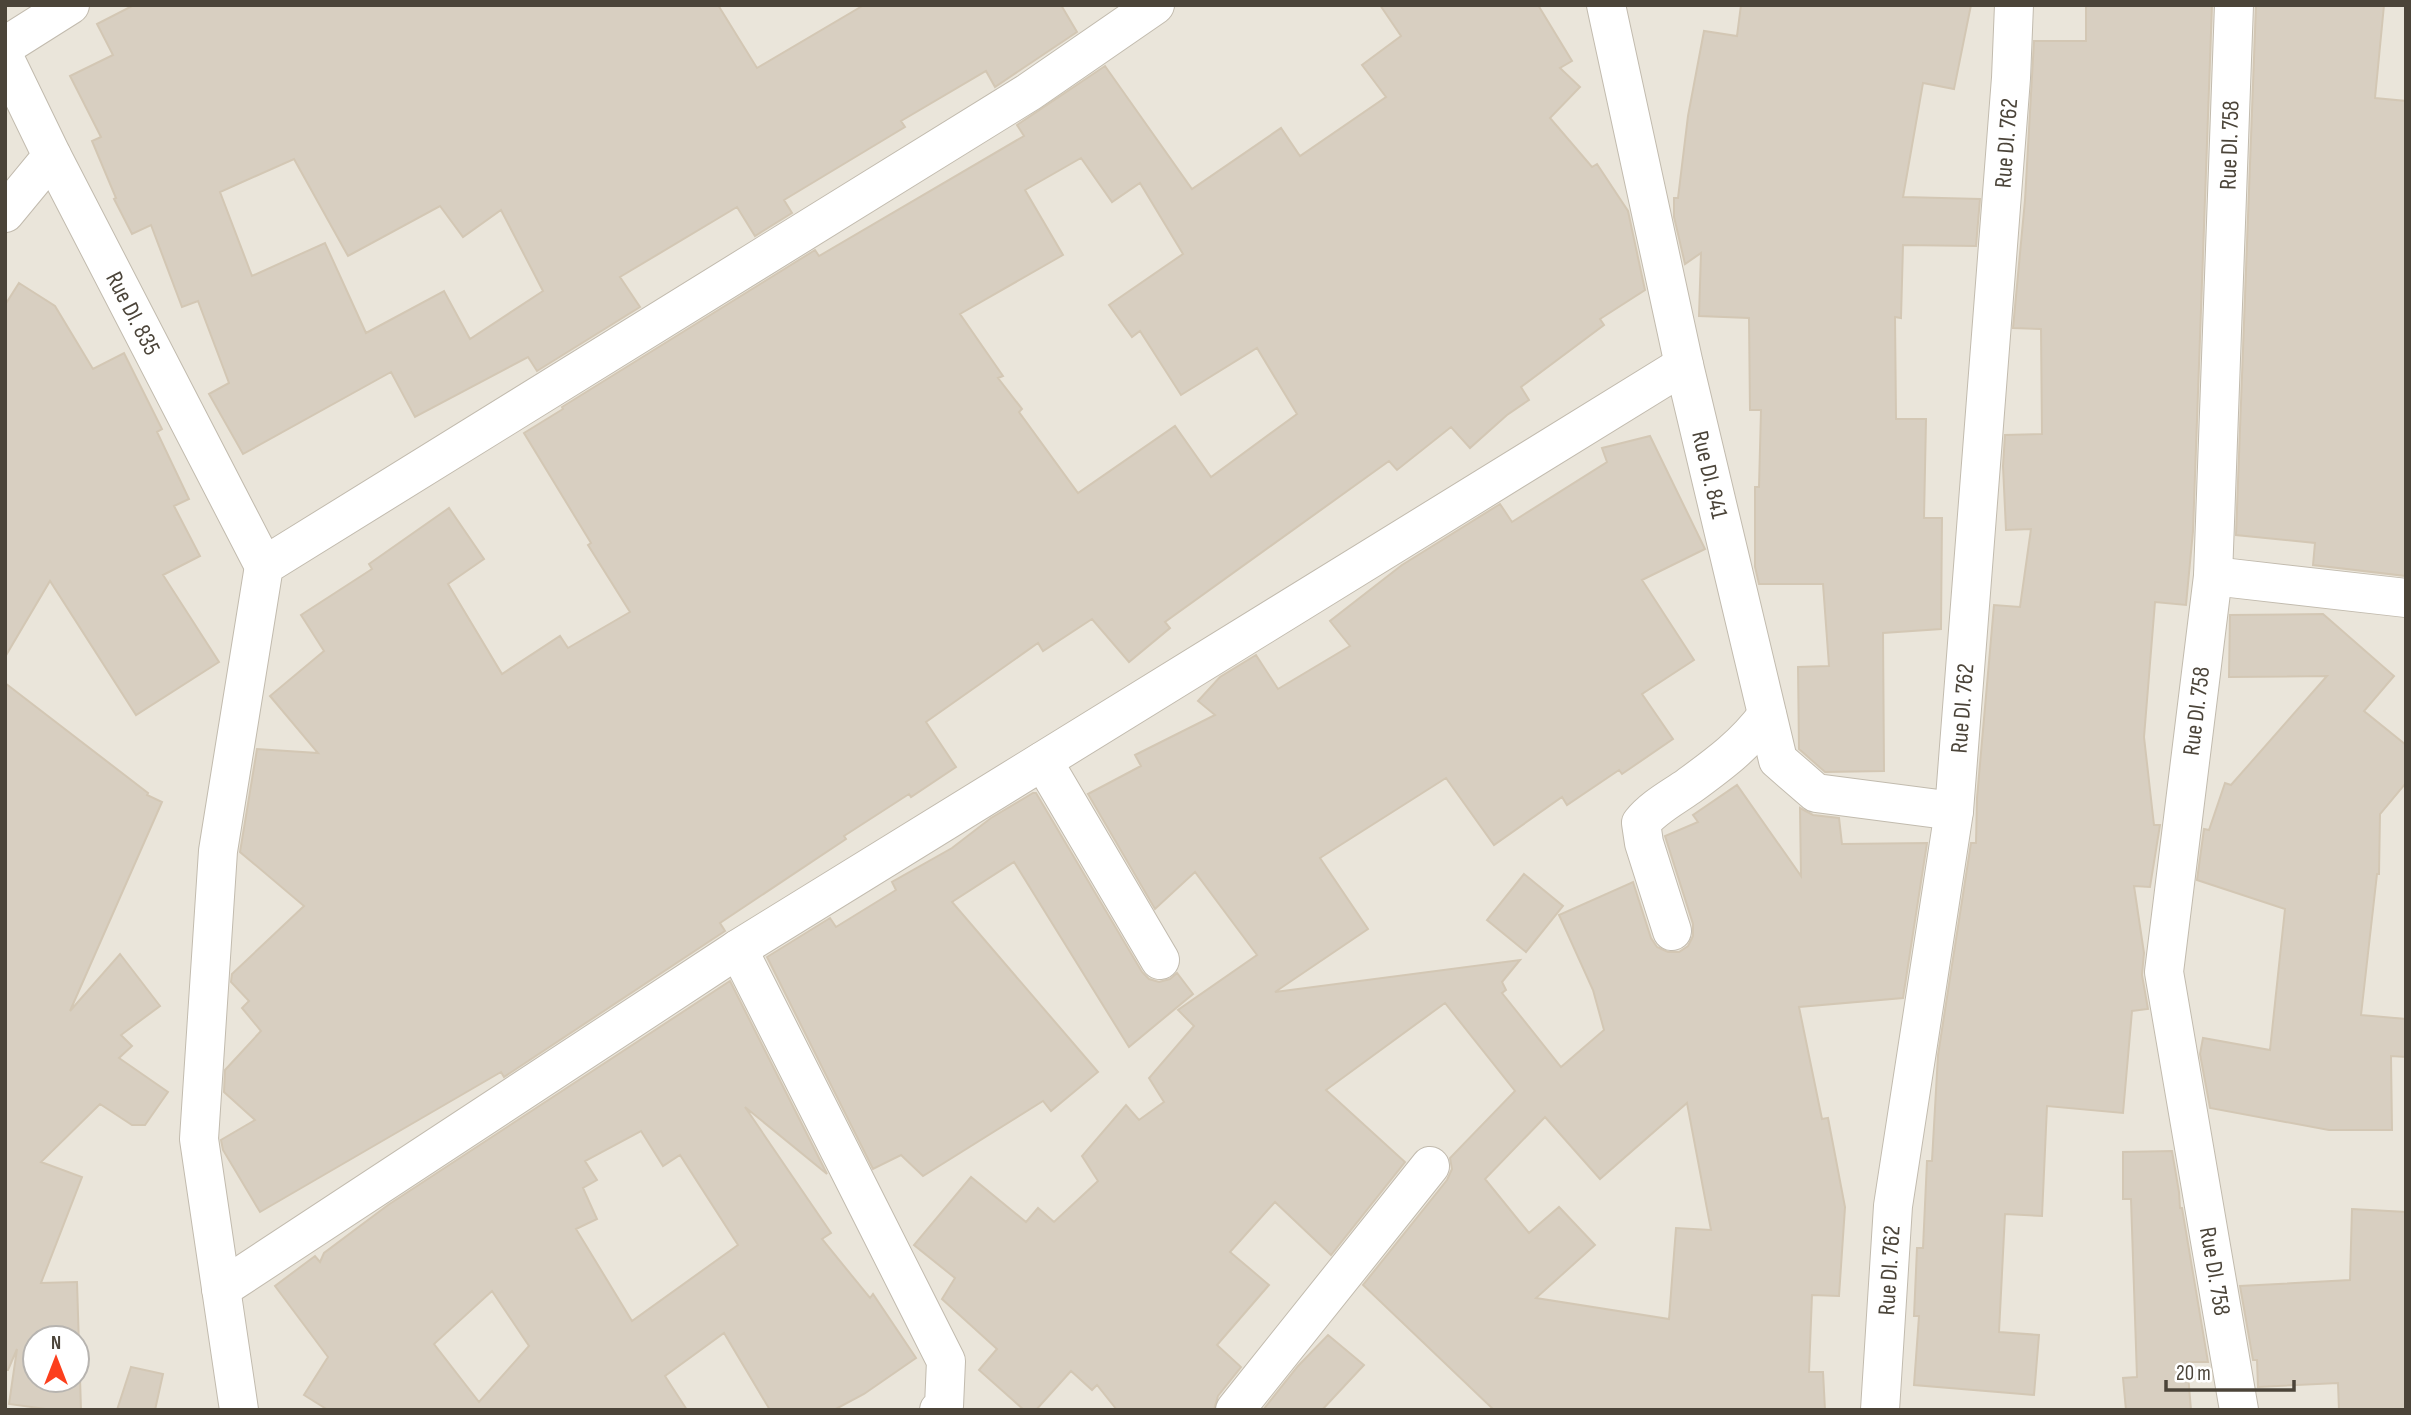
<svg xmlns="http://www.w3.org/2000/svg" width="2411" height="1415" font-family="'Sofia Sans Condensed',sans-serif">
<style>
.residential{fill:#eae5da;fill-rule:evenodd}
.building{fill:#d8cfc1;stroke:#d3c7b4;stroke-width:2;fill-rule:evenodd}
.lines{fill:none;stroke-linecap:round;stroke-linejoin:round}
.minor-casing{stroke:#c2bbae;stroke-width:40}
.tertiary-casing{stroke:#c2bbae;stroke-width:40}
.minor{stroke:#fff;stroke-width:38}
.tertiary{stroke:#fff;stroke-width:38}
.labels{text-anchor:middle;stroke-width:7;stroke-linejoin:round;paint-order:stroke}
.street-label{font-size:24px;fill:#4b4439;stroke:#fff}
</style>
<rect width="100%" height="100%" fill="#f6f3ec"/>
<path class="residential" d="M5,5H2406V1410H5ZM35,1338H77V1380H35Z"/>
<path class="building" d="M134,5H718L757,68L864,5H1061L1077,32L995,87L986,71L901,121L905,127L784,200L792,213L755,236L737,207L620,277L640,307L537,371L528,357L415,417L391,372L243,454L209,394L229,383L198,301L182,307L151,225L132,234L114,199L116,198L92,141L101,137L70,76L113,55L97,24ZM294,159L348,256L440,206L463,237L501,210L543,291L470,339L444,291L366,333L325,243L252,276L220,192Z
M1380,5H1538L1572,61L1560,68L1580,87L1550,118L1592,167L1597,164L1628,211L1645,290L1600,319L1604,325L1521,387L1529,400L1507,415L1470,448L1451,427L1397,470L1389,461L1165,622L1170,628L1129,662L1092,619L1043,651L1038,643L926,722L956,767L911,797L909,794L844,836L846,839L720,923L725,931L504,1077L501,1072L260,1212L223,1150L221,1140L255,1120L224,1092L225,1070L261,1031L242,1008L249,1001L231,982L232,974L304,906L240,852L257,749L318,753L270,696L324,651L301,615L372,569L369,564L449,508L484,559L448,584L502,674L560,636L568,648L630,612L588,545L591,543L524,433L563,409L562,407L815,250L819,256L1024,136L1017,125L1105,66L1192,189L1281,128L1300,156L1386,97L1362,65L1401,36ZM1081,158L1112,202L1140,183L1183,254L1109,305L1132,337L1140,331L1181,395L1257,348L1297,414L1211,477L1175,426L1078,493L1019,412L1022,409L998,378L1003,376L960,314L1063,255L1025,190Z
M1741,5H1971L1954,89L1923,83L1903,197L1980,199L1976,246L1903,245L1901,318L1895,317L1896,419H1926L1924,518H1942L1941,629L1883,633L1884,771L1825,772L1799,749L1798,667L1829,666L1823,584H1759L1755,567V487H1759L1761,410H1750L1749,318L1699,316L1701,253L1685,264L1674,217V198H1678L1688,116L1704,31L1737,36Z
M2086,5H2212L2193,531L2186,605L2155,602L2144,737L2154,825H2160L2150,887L2134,886L2144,953L2142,975L2148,1009L2132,1011L2123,1113L2047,1106L2042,1216L2005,1214L1999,1332L2039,1335L2034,1395L1914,1385L1919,1316H1914L1917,1248H1923L1927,1161H1932L1938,1055L1971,843H1976L1977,798L1994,605L2020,607L2031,529L2006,530L2003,466L2005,435L2042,434L2041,329L2013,328L2025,200L2034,41H2086Z
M2256,5H2384L2375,98L2406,101V576L2313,565L2315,543L2236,535Z
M19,283L55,306L93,369L124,353L162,429L157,432L189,499L174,506L200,556L163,575L219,662L136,715L50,581L5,657V305Z
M1650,436L1705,549L1642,580L1694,660L1642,694L1673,739L1622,774L1619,770L1567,805L1562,797L1494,845L1446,778L1320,858L1368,929L1275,992L1520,960L1502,982L1506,990L1502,993L1561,1067L1604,1030L1593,990L1559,915L1633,882L1651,938L1657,947L1668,952H1679L1688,946L1693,936V924L1665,836L1698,822L1693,815L1737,785L1801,876L1800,808L1813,815L1839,818L1842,844L1927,843L1903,998L1799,1007L1822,1119L1828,1118L1845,1207L1839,1296L1812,1295L1809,1372H1823L1825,1410H1494L1363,1285L1447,1180L1452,1169L1450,1158L1515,1091L1445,1003L1326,1090L1405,1162L1331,1255L1275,1202L1230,1252L1269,1285L1217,1345L1241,1367L1218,1396L1214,1410H1117L1097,1385L1092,1390L1071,1371L1036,1410H1024L979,1370L997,1349L942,1299L955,1278L914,1245L971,1177L1026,1222L1038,1208L1054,1222L1098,1181L1082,1156L1126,1105L1139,1120L1164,1102L1149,1078L1194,1026L1178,1010L1257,955L1195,872L1155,909L1088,794L1141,766L1135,755L1215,715L1198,701L1220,677L1256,655L1278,689L1350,646L1330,621L1402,565L1500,504L1512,522L1607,462L1602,448ZM1687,1103L1711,1230L1676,1228L1669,1319L1536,1298L1595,1245L1559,1207L1529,1233L1485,1179L1545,1117L1600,1179Z
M2323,614L2394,676L2364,711L2406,745V783L2380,814L2379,874H2377L2361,1015L2406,1019V1057L2391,1056L2392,1130H2329L2210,1108L2200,1054L2203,1038L2270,1050L2285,909L2197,880L2204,829L2209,830L2225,783L2231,785L2327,676L2229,677L2230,615Z
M5,683L148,793L147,795L162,802L70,1011L120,954L160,1006L121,1035L132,1046L119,1058L168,1092L145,1125H132L100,1104L41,1162L82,1177L41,1283L77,1282L81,1410H53L9,1404L17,1349L8,1370H5ZM35,1338H77V1380H35Z
M1033,793H1036L1142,972L1149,979L1159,982L1170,979L1177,973L1193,994L1129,1047L1014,862L952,902L1098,1072L1051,1111L1043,1101L923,1176L901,1155L873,1169L767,957L830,918L836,927L896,890L892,882L952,848L991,818Z
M1524,874L1563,906L1526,952L1487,920Z
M730,981L827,1174L745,1107L831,1233L822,1239L870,1298L873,1294L916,1358L864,1394L834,1410H770L724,1333L665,1376L687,1410H328L304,1395L328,1357L275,1286L315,1256L320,1262L324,1253L388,1205ZM641,1131L663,1166L680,1155L738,1245L632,1321L576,1229L597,1219L583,1188L597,1180L585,1161ZM492,1291L529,1346L479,1402L434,1344Z
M2172,1151L2179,1192L2180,1208H2182L2208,1362H2187L2191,1410H2126L2123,1378L2137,1377L2131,1199H2123V1152Z
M2352,1209L2406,1212V1410H2339L2338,1383L2258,1387L2257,1360H2253L2240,1286L2350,1280Z
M1328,1335L1364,1365L1322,1410H1263L1298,1366Z
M131,1367L163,1374L155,1410H117Z"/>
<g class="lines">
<defs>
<g id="minor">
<path id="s1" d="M1606,5L1684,365L1778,760L1816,793L1954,811"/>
<path id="s2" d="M2234,5L2213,576L2164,972L2239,1410"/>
<path d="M5,46L70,5"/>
<path id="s3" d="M52,156L264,566"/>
<path d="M2213,576L2406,598"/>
<path d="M1043,761L1160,960"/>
<path d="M1672,931L1644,843L1641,823C1654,807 1672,798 1689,786C1719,764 1745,745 1767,715"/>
<path d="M738,949L946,1361L944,1406L939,1410"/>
<path d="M221,1289L738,949L1684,365"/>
<path d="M239,1410L199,1139L218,851L264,566L1029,92L1155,5"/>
<path d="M1235,1410L1430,1166"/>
</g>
<g id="tertiary">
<path d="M5,59L52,156L5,213"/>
<path id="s4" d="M1880,1410L1893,1206L1954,811L2011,78L2014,5"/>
</g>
</defs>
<use href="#minor" class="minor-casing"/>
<use href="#tertiary" class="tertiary-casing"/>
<use href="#minor" class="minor"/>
<use href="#tertiary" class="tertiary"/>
</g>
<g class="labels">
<g class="street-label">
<text dy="8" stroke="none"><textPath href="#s4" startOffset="1274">Rue DI. 762</textPath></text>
<text transform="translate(2229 145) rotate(-88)" y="8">Rue DI. 758</text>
<text dy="8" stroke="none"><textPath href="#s3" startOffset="177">Rue DI. 835</textPath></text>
<text dy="8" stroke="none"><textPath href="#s1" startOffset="481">Rue DI. 841</textPath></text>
<text dy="8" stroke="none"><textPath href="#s4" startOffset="707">Rue DI. 762</textPath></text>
<text transform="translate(2196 711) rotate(-83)" y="8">Rue DI. 758</text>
<text dy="8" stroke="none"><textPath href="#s4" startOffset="140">Rue DI. 762</textPath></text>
<text dy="8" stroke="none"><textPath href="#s2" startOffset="1274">Rue DI. 758</textPath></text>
</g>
</g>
<rect width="2411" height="1415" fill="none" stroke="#4b4439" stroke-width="14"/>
<g transform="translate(56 1359)"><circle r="33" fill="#ffffff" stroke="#b7b4b0" stroke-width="2"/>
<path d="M0-5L12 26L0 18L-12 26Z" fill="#fc3f1d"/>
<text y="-10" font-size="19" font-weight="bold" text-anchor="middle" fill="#4b4439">N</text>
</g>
<path d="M2166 1380v10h128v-10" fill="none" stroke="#4b4439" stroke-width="3.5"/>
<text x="2176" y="1380" font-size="21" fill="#4b4439" stroke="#ffffff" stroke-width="5" paint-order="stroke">20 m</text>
</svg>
